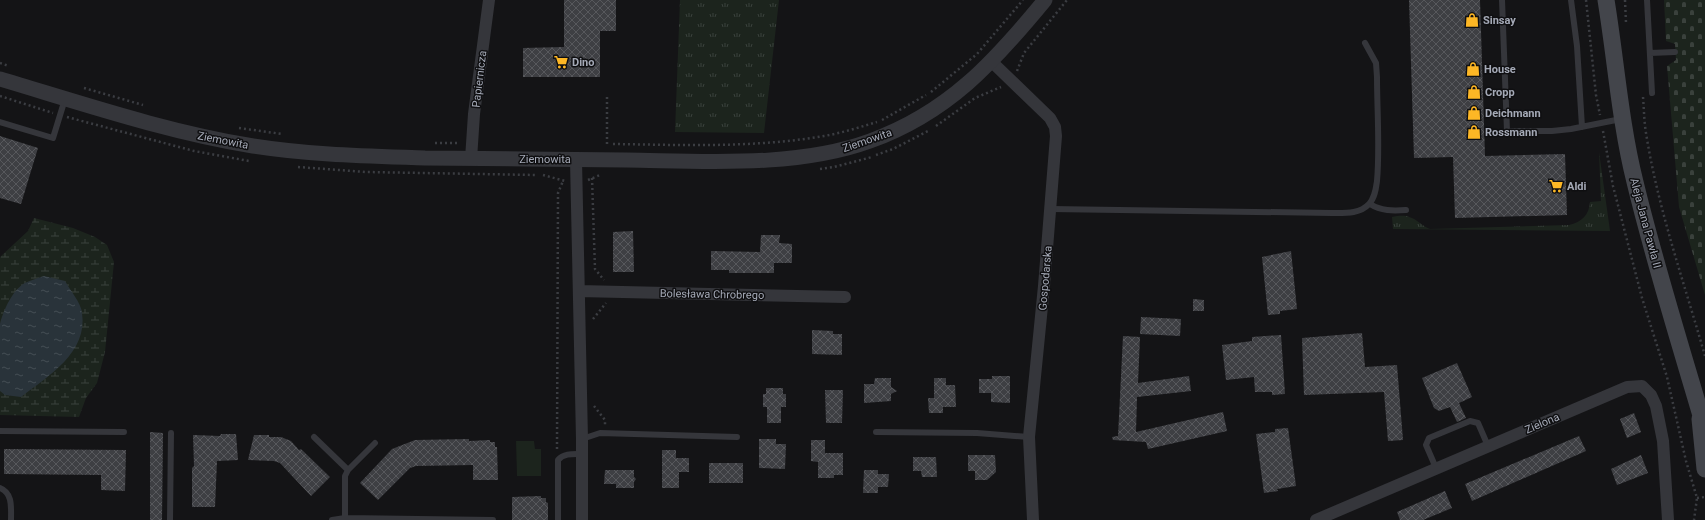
<svg xmlns="http://www.w3.org/2000/svg" width="1705" height="520" font-family="Roboto,sans-serif">
<style>
.grass{fill:url(#grass-tufts)}
.wetland{fill:url(#wetland-marsh)}
.cemetery{fill:url(#cemetery-stones)}
.green{fill:#1c241d}
.water{fill:url(#water-ripples)}
.building{fill:url(#building-cross-hatch)}
.lines{fill:none;stroke-linecap:round;stroke-linejoin:round}
.path{stroke:#3b3d42;stroke-width:2.5;stroke-dasharray:2 3;stroke-linecap:butt}
.service{stroke:#35363b;stroke-width:6}
.minor{stroke:#35363b;stroke-width:12}
.tertiary{stroke:#35363b;stroke-width:15}
.secondary{stroke:#43454b;stroke-width:17}
.labels{text-anchor:middle;stroke-width:3;stroke-linejoin:round;paint-order:stroke}
.poi-label{font-size:11px;font-weight:bold;fill:#a5aab7;stroke:#0f0f11;text-anchor:start}
.street-label{font-size:11px;fill:#a5aab7;stroke:#0f0f11}
</style>
<defs>
<pattern id="grass-tufts" width="24" height="20" patternUnits="userSpaceOnUse"><rect width="24" height="20" fill="#1c241d"/><path d="M3 7l-1-3M5 7V3M7 7l1-3M15 17l-1-3M17 17v-4M19 17l1-3" fill="none" stroke="#3a413c"/></pattern>
<pattern id="wetland-marsh" width="20" height="14" patternUnits="userSpaceOnUse"><rect width="20" height="14" fill="#1c241d"/><path d="M1 5h8M5 5V1M11 12h8M15 12V8" fill="none" stroke="#3a413c"/></pattern>
<pattern id="cemetery-stones" width="16" height="16" patternUnits="userSpaceOnUse"><rect width="16" height="16" fill="#1c241d"/><path d="M2 7V4a2 2 0 0 1 4 0v3zM10 15v-3a2 2 0 0 1 4 0v3z" fill="#3a413c"/></pattern>
<pattern id="water-ripples" width="26" height="14" patternUnits="userSpaceOnUse"><rect width="26" height="14" fill="#29333a"/><path d="M2 4q2-2 4 0t4 0M15 11q2-2 4 0t4 0" fill="none" stroke="#454e54"/></pattern>
<pattern id="building-cross-hatch" width="8" height="8" patternUnits="userSpaceOnUse"><rect width="8" height="8" fill="#3e3f43"/><path d="M0 0l8 8M0 8l8-8" fill="none" stroke="#57585c"/></pattern>
</defs>
<rect width="100%" height="100%" fill="#141416"/>
<path class="grass" d="M680,0H779L764,133L675,132Z
M1599,152L1610,231L1393,229L1392,217C1398,216 1404,215 1409,217C1417,219 1422,226 1430,229L1569,225C1582,222 1589,215 1590,202L1601,201Z"/>
<path class="wetland" d="M34,218L73,228L95,237L107,245L114,262L105,352L97,383L86,398L79,417L0,415V257L28,231Z"/>
<path class="cemetery" d="M1664,0H1705V295L1679,207L1667,66L1676,60L1675,44L1666,41Z"/>
<path class="green" d="M516,441H534L535,449H541V476H517Z"/>
<path class="water" d="M44,276L65,281C70,290 81,303 82,313C88,353 48,376 21,397L5,395L0,391V324C3,311 13,289 25,283C31,280 38,278 44,276Z"/>
<path class="building" d="M564,0H616V31H600V77H523V48L564,47Z
M1409,0H1480L1485,156L1565,154L1567,215L1455,218L1453,157L1414,158Z
M0,136L38,148L21,204L0,198Z
M633,231L634,272H613V232Z
M761,235H780L779,243L792,244V263H774V273H729V270H711V251L760,252Z
M1291,251L1297,309L1280,311V314L1268,315L1262,257Z
M1193,299L1204,300V311H1193Z
M1141,317L1181,319L1180,336L1140,334Z
M812,330L833,331V334H842V355L812,354Z
M1362,333L1365,367L1397,365L1403,440L1388,441L1384,392L1304,395L1302,338Z
M1281,335L1285,394L1272,395V392H1255L1254,377L1226,380L1222,345L1252,341V337Z
M1123,336L1140,337L1138,383L1189,376L1191,391L1137,397L1136,432L1223,412L1227,431L1148,449L1146,442L1113,440L1112,437L1118,436Z
M1457,363L1472,397L1459,403L1466,418L1457,422L1450,407L1439,411L1434,408L1422,378Z
M992,376H1010V403L991,402V393H979V379H992Z
M875,378H891V387L897,391L891,394V401L864,403V384H874Z
M934,378H946V385H955L956,407H943V413H929L928,398H934Z
M766,388H783V394H786V407H781V423H767V407H763V394H766Z
M825,390H843L842,423H826Z
M1634,413L1641,432L1627,438L1620,419Z
M1288,428L1296,486L1277,489L1278,491L1264,493L1256,434L1275,432V429Z
M150,432L163,433L162,520H150Z
M221,434H236L238,460L217,461L215,507H192V468L194,466L193,435L220,436Z
M254,435H269V437H281L291,441L299,450L301,449L330,477L311,496L280,463L274,461L248,460Z
M1579,436L1586,451L1472,501L1465,484Z
M469,439V441L490,440V442H495V447H497L498,480H473V465L416,466L410,468L378,500L360,483L392,449L415,440Z
M759,439H776V444H786L785,469L759,468Z
M811,440H825V453H843V475H834V478H818V462L811,461Z
M4,449L126,450L125,491L101,490V475L4,474Z
M662,450H676V458H689V472H679V488H662Z
M968,455H995L996,472L987,480H975V471H968Z
M1641,455L1648,473L1617,485L1611,469Z
M913,457H936L937,477H922L921,471H913Z
M709,463H743V483H709Z
M605,470H634V477L636,479L634,482V488H616V484H604Z
M864,470H878V474H889L888,487H878V493H863Z
M1445,491L1452,508L1423,520H1400L1397,512Z
M541,496V498H546V502L548,503V520H512V497Z"/>
<g class="lines">
<path class="path" d="M1586,0L1596,95L1600,115
M1625,0L1626,23
M0,63L9,66
M1017,71L1024,53L1067,0
M84,88L143,105
M931,92L977,54L1023,0
M0,96L53,113
M1643,97C1644,109 1644,121 1646,133C1658,209 1684,282 1705,356
M67,117L194,151L249,161
M882,120L926,95
M936,126L975,98L1001,87
M239,128L282,134
M1603,131L1613,186L1642,298L1667,377L1686,461L1697,498L1694,520
M435,143H460
M607,144V95
M613,144C683,145 754,148 824,136C842,133 860,127 877,122
M876,155L893,149L930,130
M298,167L366,172L536,175
M820,169L834,167L872,157
M543,175L565,181
M592,178L595,269L604,280
M588,180L600,175
M593,319L606,303
M594,406L605,420V426
M557,449L558,193L563,181
M1697,498L1705,497"/>
<path class="service" d="M1502,0L1507,131H1552L1571,129L1621,119
M1571,0L1577,46L1582,127
M1647,0L1652,93
M1650,53L1675,52
M0,122L53,138L65,99
M1370,204C1381,211 1393,211 1406,210
M1051,209L1332,213C1345,213 1360,214 1369,204C1375,198 1376,188 1377,181C1380,148 1377,110 1377,77L1376,63L1365,43
M0,431L124,432
M876,432L977,433L1029,437
M314,437L348,470L345,476V518
M582,439L600,433L737,437
M1436,468L1426,445L1429,438L1470,421L1478,423L1488,446
M348,470L375,443
M0,488C13,493 11,508 11,520
M170,520L171,433
M332,520L345,518L493,520
M558,520V460C564,453 573,454 582,454"/>
<path class="minor" d="M992,62L1050,118L1055,127L1056,136L1044,286L1029,437L1033,520
M471,159L474,114L489,0
M576,160L582,439V520
M579,291L845,297
M1316,520L1627,387L1642,386L1651,395L1656,406L1663,441L1668,520"/>
<path class="tertiary" d="M0,79C84,104 167,132 253,146C310,155 368,156 425,158C492,159 559,159 626,160C704,161 796,168 870,141C948,113 994,62 1045,0"/>
<path class="secondary" d="M1606,0C1616,61 1620,122 1635,182C1655,265 1681,347 1705,429
M1700,419L1705,469"/>
</g>
<defs>
<symbol id="shop-bare" viewBox="-9 -9 18 18"><path d="M-5-2.5h2.3a2.7 3.5 0 0 1 5.4 0H5L5.5 6h-11ZM-1.5-2.5h3a1.5 2.3 0 0 0-3 0Z" fill="#fdb725" stroke="#0f0f11" stroke-width="2.5" paint-order="stroke"/></symbol>
<symbol id="supermarket-bare" viewBox="-9 -9 18 18"><path d="M-6-5.5h2.5l.6 2H6L4.5 2H-2.5L-4.4-4H-6ZM-1.5 3.2a1.3 1.3 0 1 0 .1 0ZM3 3.2a1.3 1.3 0 1 0 .1 0Z" fill="#fdb725" stroke="#0f0f11" stroke-width="2.5" paint-order="stroke"/></symbol>
</defs>
<g fill-rule="evenodd">
<use href="#shop-bare" x="1462" y="10" width="20" height="20"/>
<use href="#supermarket-bare" x="551" y="52" width="20" height="20"/>
<use href="#shop-bare" x="1463" y="59" width="20" height="20"/>
<use href="#shop-bare" x="1464" y="82" width="20" height="20"/>
<use href="#shop-bare" x="1464" y="103" width="20" height="20"/>
<use href="#shop-bare" x="1464" y="122" width="20" height="20"/>
<use href="#supermarket-bare" x="1546" y="176" width="20" height="20"/>
</g>
<g class="labels">
<g class="poi-label">
<text x="1483" y="24">Sinsay</text>
<text x="572" y="66">Dino</text>
<text x="1484" y="73">House</text>
<text x="1485" y="96">Cropp</text>
<text x="1485" y="117">Deichmann</text>
<text x="1485" y="136">Rossmann</text>
<text x="1567" y="190">Aldi</text>
</g>
<g class="street-label">
<text transform="translate(479 79) rotate(-83)" y="4">Papiernicza</text>
<text transform="translate(223 140) rotate(11)" y="4">Ziemowita</text>
<text transform="translate(867 140) rotate(-19)" y="4">Ziemowita</text>
<text x="545" y="163">Ziemowita</text>
<text transform="translate(1646 223) rotate(75)" y="4">Aleja Jana Pawła II</text>
<text transform="translate(1045 278) rotate(-85)" y="4">Gospodarska</text>
<text transform="translate(712 294) rotate(1)" y="4">Bolesława Chrobrego</text>
<text transform="translate(1542 423) rotate(-23)" y="4">Zielona</text>
</g>
</g>
</svg>
